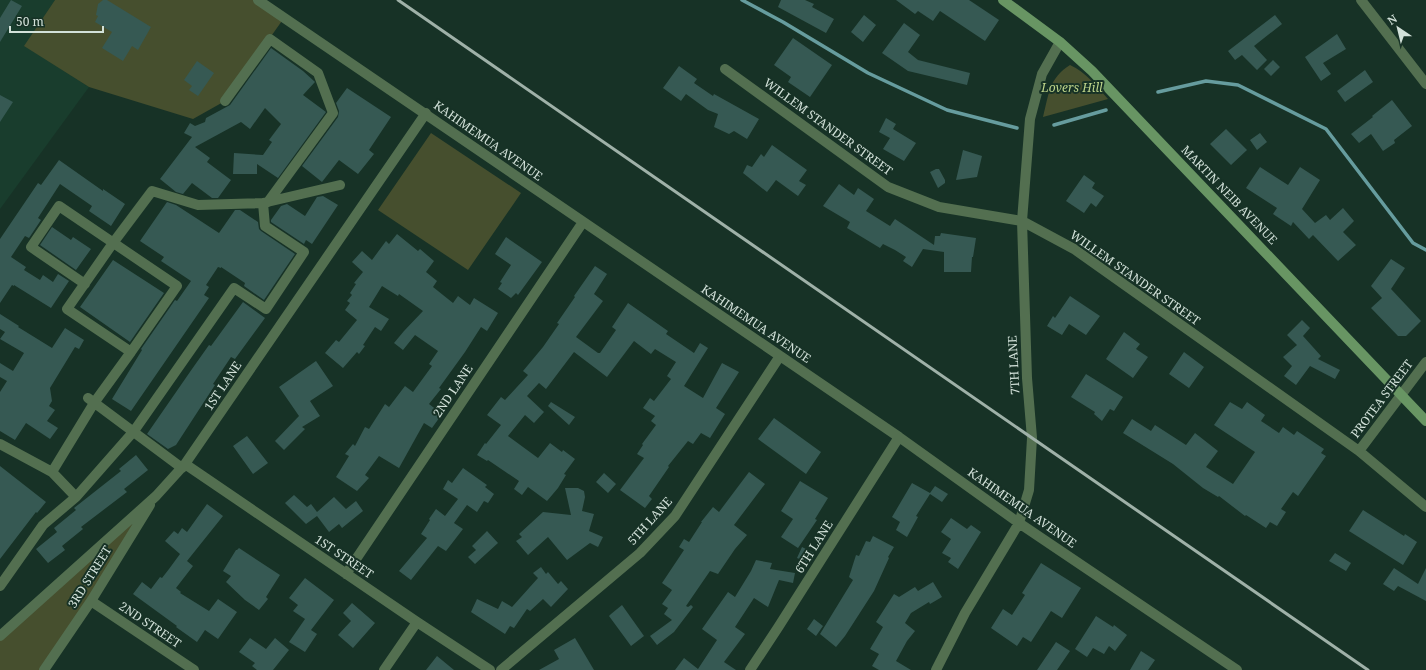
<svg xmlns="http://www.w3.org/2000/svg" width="1426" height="670" font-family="'Noto Serif',serif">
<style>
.built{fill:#193d2d}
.green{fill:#464f2e}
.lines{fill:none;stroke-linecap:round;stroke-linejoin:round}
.stream{stroke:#669c9e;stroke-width:3.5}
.building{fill:#365953}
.minor{stroke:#536f50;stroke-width:10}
.secondary{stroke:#689563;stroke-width:10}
.rail{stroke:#9fb1a8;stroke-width:3}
.labels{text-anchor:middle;stroke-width:4;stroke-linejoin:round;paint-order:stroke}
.park-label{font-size:12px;font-style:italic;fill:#bfd58b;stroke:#173226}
.street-label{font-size:12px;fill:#d2e1d9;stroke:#173226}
</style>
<rect width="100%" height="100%" fill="#173226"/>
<path class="built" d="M0,0H55L25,46L89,87L0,209Z"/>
<path class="green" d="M55,0H258L284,18L225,101L193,119L89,87L24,46Z
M1070,65C1086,72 1096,86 1108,99L1043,117C1049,94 1049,78 1070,65Z
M431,133L521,193L468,270L378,210Z
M156,496L44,670H0V636Z"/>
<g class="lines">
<path class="stream" d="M742,0L783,22L868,73L947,110L1017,128
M1158,92L1206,81L1238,85L1326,129L1413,243L1426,250
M1054,125L1106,110"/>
</g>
<path class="building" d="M11,0L22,6L0,42V18Z
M103,0H107L151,27L138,50L132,46L123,61L102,48L112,32L95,22L98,16L96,15L98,4Z
M781,0H805L814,4L812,7L834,19L826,33L778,7Z
M896,0H969L999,20L985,41L940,11L933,21L918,11L915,14Z
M864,15L876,25L863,42L851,32Z
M1275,15L1282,24L1254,46L1267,60L1257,70L1242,55L1235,60L1228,51Z
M904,23L920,35L908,52L918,60L970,73L967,85L908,71L882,53Z
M1337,34L1346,49L1323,63L1331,74L1321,81L1305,57Z
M793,38L832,65L810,97L788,82L791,77L774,65Z
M271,48L303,71L314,81L315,82L303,95L326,112L278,178L257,164V174H233L234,153L263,155L272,142L269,140L281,124L265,108L250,129L241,122L195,147L210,158L207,162L231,180L218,198H212L192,183L183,194L176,192L160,179L192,137L184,133L190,123L195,126L205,122L206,118L230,105Z
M1273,60L1280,67L1271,76L1264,69Z
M197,61L214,73L198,96L189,90L192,86L184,80Z
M679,66L697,79L694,83L713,96L714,94L759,119L747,139L734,131L729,134L714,127L718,114L708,110L686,94L681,101L663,88Z
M1365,70L1373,82L1345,102L1337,91Z
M347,88L391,117L369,150L374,154L358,174L339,160L322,182L302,166L338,117L339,111L336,103Z
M0,95L13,102L0,122Z
M1392,100L1412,126L1394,140L1395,143L1383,151L1371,134L1359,143L1351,134L1373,117L1372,116Z
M886,118L896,124L893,129L916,143L904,161L883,149L890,138L879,132Z
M1226,129L1247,150L1231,165L1210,144Z
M1260,133L1267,142L1257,150L1250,140Z
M772,145L807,170L799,181L806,185L798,196L776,180L767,192L743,173L747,165L752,167L761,154L764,157Z
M963,150L982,156L977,177L956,180Z
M59,160L103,191V189L125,204L111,226L89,211L92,206L60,184L38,218L41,220L29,238L25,236L11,257L26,267L24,270L40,280L43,275L53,282L58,274L69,281L51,308L14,285V286L12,285L0,303V239L38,183L41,185Z
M1260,167L1288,185L1300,167L1320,180L1302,209L1315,223L1326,215L1330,220L1343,208L1354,221L1343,232L1356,245L1338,261L1313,235L1309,239L1293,222L1291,226L1273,214L1277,208L1246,188Z
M936,169H939L945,180V183L938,188L930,172Z
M1084,175L1095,183L1092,188L1104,196L1096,207L1091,203L1084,213L1066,201Z
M839,184L854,195L858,188L874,199L866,211L890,226L895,219L934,245L935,236H940L941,233L976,238L973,257H972L971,272H944V252L923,249L912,267L903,261L906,257L895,250L883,244L880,248L847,228L850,222L823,206Z
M323,196L338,205L312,244L306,240L304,244L271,222V220L281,206L287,204L305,216L317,197Z
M167,202L176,205L219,233L235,210H240L258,222L259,229L261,231L295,254L264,300L244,286L245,283L221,267V268L218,267L206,285L209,287L204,295L209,298L131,411L112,399L142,350L141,349L175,300L177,301L191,281L161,261L164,257L140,241Z
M52,227L71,240L73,237L91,249L76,270L40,245Z
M397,234L418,251L420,249L434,261L426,272L437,281L433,287L453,303L458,296L470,305L474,298L498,313L487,331L481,327L465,352L439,388L441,389L429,404L442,414L432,428L424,423L399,468L379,456L365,475L369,478L357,491L336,477L349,456L345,454L353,444L355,446L365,427L369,429L385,404L389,407L405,386L413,392L432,366L429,364L438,351L415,335L403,350L394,343L404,331L423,311L399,294L398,296L382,286L369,307L389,319L381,331L375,327L363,345L365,346L359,354L357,352L343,368L325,353L336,340L339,342L357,320L345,310L350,303L347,301L352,295L350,293L356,284L354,283L363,272L352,262L362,251L372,260L386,241L389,244Z
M506,237L542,262L518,295L516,293L511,298L498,289L502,283L500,282L511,265L495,254Z
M1391,259L1405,268L1391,289L1421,321L1406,336H1398L1371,308L1382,298L1371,286Z
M113,260L164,293L130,342L80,307Z
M595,266L607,274L594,294L603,301L576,337L598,353H600L616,330L612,327L628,303L668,331L666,334L694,353L700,343L708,348L684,386L703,398L722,363L739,372L716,408L725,414L710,438L701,433L693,444L688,441L668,466L669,467L649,496L652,499L645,508L620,490L644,458L637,454L643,445L642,444L656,425L651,421L655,416L643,408L650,398L654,401L671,379L667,376L676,362L655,349L651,354L634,341L607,377L574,352L546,389L539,383L527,396L544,412L534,423L525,415L508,436L538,458L550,443L562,452L563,450L575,459L564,474L566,475L558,488L547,501L528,487L522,495L514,489L519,481L488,460L487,461L477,455L485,443L486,444L501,425L487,415L501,397L505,400L528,375L523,371L543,347L559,324L557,323L575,297L574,296Z
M1070,296L1100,316L1086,335L1069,324L1062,335L1047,326L1053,316L1055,318Z
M243,302L265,318L235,359L231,357L213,384L215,385L176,445L168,449L147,434L192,369L209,345L211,346Z
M0,314L19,326L18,327L52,348L65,328L84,340L79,349L75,347L50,388L52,401L49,406L55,410L47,421L58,428L50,439L26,423L15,440L0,431V392L7,381L0,377V363L13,371L24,353L0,339L5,332L0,329Z
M1302,320L1310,328L1303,336L1321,356L1318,359L1340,370L1335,379L1310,366L1296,385L1284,376L1292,366L1283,357L1297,345L1287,335Z
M1124,332L1140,344L1136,349L1148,357L1133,378L1106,359Z
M1184,352L1204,367L1189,388L1169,374Z
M316,361L333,386L310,401L320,416L302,427L305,429L284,450L275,441L299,416L279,387Z
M1086,374L1123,397L1114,411L1110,409L1102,421L1094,414L1095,412L1071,397Z
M551,402L575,417L569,425L548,406Z
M1230,402L1242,409L1247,402L1265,415L1261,421L1279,433L1283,427L1294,435L1297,431L1324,449L1321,453L1326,456L1298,496L1293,492L1281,509L1286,512L1277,526L1270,522L1266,528L1246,515L1245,516L1219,496L1218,497L1203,488L1173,464L1123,433L1132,419L1151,431L1155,425L1186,445L1195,433L1218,451L1206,467L1233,484L1255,452L1214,425Z
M774,418L821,452L806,474L758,439Z
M247,436L268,463L253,474L233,446Z
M136,455L148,470L124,489L127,492L81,527L83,529L62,546L65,550L48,563L36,549L57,532L54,528L76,510L74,508L121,471L119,469Z
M0,466L46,502L37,513L36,512L0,559Z
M463,468L487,485L485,487L494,494L488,503L484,501L477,512L467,505L454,523L463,529L446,551L438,546L411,580L399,571L427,538L421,534L430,520L429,519L436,509L445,516L458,499L443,489L448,480L452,483Z
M749,472L765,484L734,525L747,535L735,549L718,574L710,571L686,606L688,607L691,605L693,607L674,632L657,645L650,636L672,620L664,614L668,608L662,604L672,590L662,583L684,550L679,547L684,539L689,542L702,522H701L713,507L719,512Z
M604,473L616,484L608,493L596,482Z
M800,481L828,498L815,519L817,520L798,548L781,537L793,519L781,511Z
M912,483L930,493L935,486L948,494L942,502L930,494L916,516L918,517L907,537L896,530L900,522L892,517Z
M565,488H578L584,491L585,497L582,511L594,514L589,531L603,537L598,547L590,543L567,560L548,537L528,555L516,541L522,537L519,534L543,512L571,515Z
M294,495L307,507L311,504L317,512L334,497L346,509L356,501L363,511L342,528L339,524L329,532L317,516L306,524L285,503Z
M207,504L223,516L187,561L193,566L176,588L181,592L180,593L209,611L218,599L237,612L218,639L205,630L197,642L176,627L177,626L133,594L142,582L151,589L160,577L162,578L169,569L180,554L165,541L174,531L178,534L182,528L187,532Z
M1363,510L1404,536L1405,534L1417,542L1403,565L1349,531Z
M951,518L967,529L971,525L981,532L958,569L948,562L951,558L942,553L951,539L941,532Z
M487,531L498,543L475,564L468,557L476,550L472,546Z
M873,536L894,547L888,557L889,558L874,591L845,636L836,647L820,634L853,580L849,577L856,555L859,556L866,541L870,542Z
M802,547L814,553L809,563L797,558Z
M239,548L280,575L266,597L268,599L259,610L245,600L226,582L231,576L223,571L236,550H237Z
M1335,553L1351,563L1346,571L1329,561Z
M756,560L772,563L770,569L795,573L793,583L779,580L768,607L754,598L735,627L745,634L724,662L736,670H675L684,658L698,669L717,640L702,629L728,592L735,597L751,571Z
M1041,563L1081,588L1062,618L1051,611L1031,642L1023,637L1017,646L991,628L1003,609L1012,615L1025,595L1022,593Z
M541,567L546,574L548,572L558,584L561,581L568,589L551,607L543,599L530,611L527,609L514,628L510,626L505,634L471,612L477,599L498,609L502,601L512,607L538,578L533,573Z
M1394,568L1418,584L1426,568V601L1398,586L1394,591L1383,584Z
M305,578L334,600L311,630L317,634L305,652L289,642L305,619L293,611L298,605L289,598Z
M933,582L942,597L930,604L929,602L911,613L905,623L915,631L907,641L896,661L911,670H879L872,666L879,654L870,649L883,627L876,622L894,594L899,597L915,587L918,591Z
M352,603L375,623L353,648L338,635L351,621L343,613Z
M622,605L644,636L631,646L609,616L611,614Z
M1096,616L1113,627L1114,625L1127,635L1115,651L1109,646L1104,654L1093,648L1087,657L1075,649Z
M814,619L823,626L816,636L807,629Z
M250,638L266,649L275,638L289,650L273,670H257L252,666L255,663L239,652Z
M575,638L594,670H539L559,659L554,650Z
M1056,642L1070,651L1057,670H1037Z
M1141,651L1155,660L1148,670H1130Z
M437,656L454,670H426Z"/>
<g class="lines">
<path class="minor" d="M258,0L899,437L1019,523L1237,670
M1361,0L1426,84
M725,69L888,187L939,207L1022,221L1074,249L1359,451L1426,507
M225,101L270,39L318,73L333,113L268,202
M85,284L31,247L59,206L177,286L131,352
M88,398L182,468
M0,444L52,472
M1359,451L1426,362
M185,464L417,622L490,670
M76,497L52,472L94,403L131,352L67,309L113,243L152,191L198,205L263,203L340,185
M346,574L583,222
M0,586L43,525L76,497L134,431L234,288L266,309L304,252L265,226L263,203
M91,601L194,670
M0,636L156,496L185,464L426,113
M44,670L91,601L150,505
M384,670L417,622
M501,670L640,553L675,516L780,356
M750,670L779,626L899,437
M936,670L965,613L1019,523L1029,490L1032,438L1027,378L1022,221L1030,119L1042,74L1060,42"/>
<path class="secondary" d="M1003,0L1060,42L1092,71L1426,421"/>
<path class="rail" d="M398,0L1368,670"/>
</g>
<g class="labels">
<g class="park-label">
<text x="1072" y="92">Lovers Hill</text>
</g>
<g class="street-label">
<text transform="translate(828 127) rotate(36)" y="4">WILLEM STANDER STREET</text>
<text transform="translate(488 141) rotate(35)" y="4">KAHIMEMUA AVENUE</text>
<text transform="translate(1229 195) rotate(46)" y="4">MARTIN NEIB AVENUE</text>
<text transform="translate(1135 278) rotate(35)" y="4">WILLEM STANDER STREET</text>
<text transform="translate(756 324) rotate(34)" y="4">KAHIMEMUA AVENUE</text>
<text transform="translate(1014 365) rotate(-93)" y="4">7TH LANE</text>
<text transform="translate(223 386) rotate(-56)" y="4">1ST LANE</text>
<text transform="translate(453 391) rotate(-56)" y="4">2ND LANE</text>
<text transform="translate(1382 399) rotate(-53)" y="4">PROTEA STREET</text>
<text transform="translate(1022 508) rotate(35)" y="4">KAHIMEMUA AVENUE</text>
<text transform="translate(650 521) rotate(-48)" y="4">5TH LANE</text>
<text transform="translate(814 547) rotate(-58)" y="4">6TH LANE</text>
<text transform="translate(344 557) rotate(34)" y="4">1ST STREET</text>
<text transform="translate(90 577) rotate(-58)" y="4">3RD STREET</text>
<text transform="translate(150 625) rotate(34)" y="4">2ND STREET</text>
</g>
</g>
<g transform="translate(1398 28) rotate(325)" stroke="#173226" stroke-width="3" paint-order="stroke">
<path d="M0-3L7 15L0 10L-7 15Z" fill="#d2e1d9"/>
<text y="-6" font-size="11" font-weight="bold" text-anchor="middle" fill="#d2e1d9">N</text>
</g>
<path d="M10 26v6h93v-6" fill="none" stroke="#d2e1d9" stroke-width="2"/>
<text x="16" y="26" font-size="12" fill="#d2e1d9" stroke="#173226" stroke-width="3" paint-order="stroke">50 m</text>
</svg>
